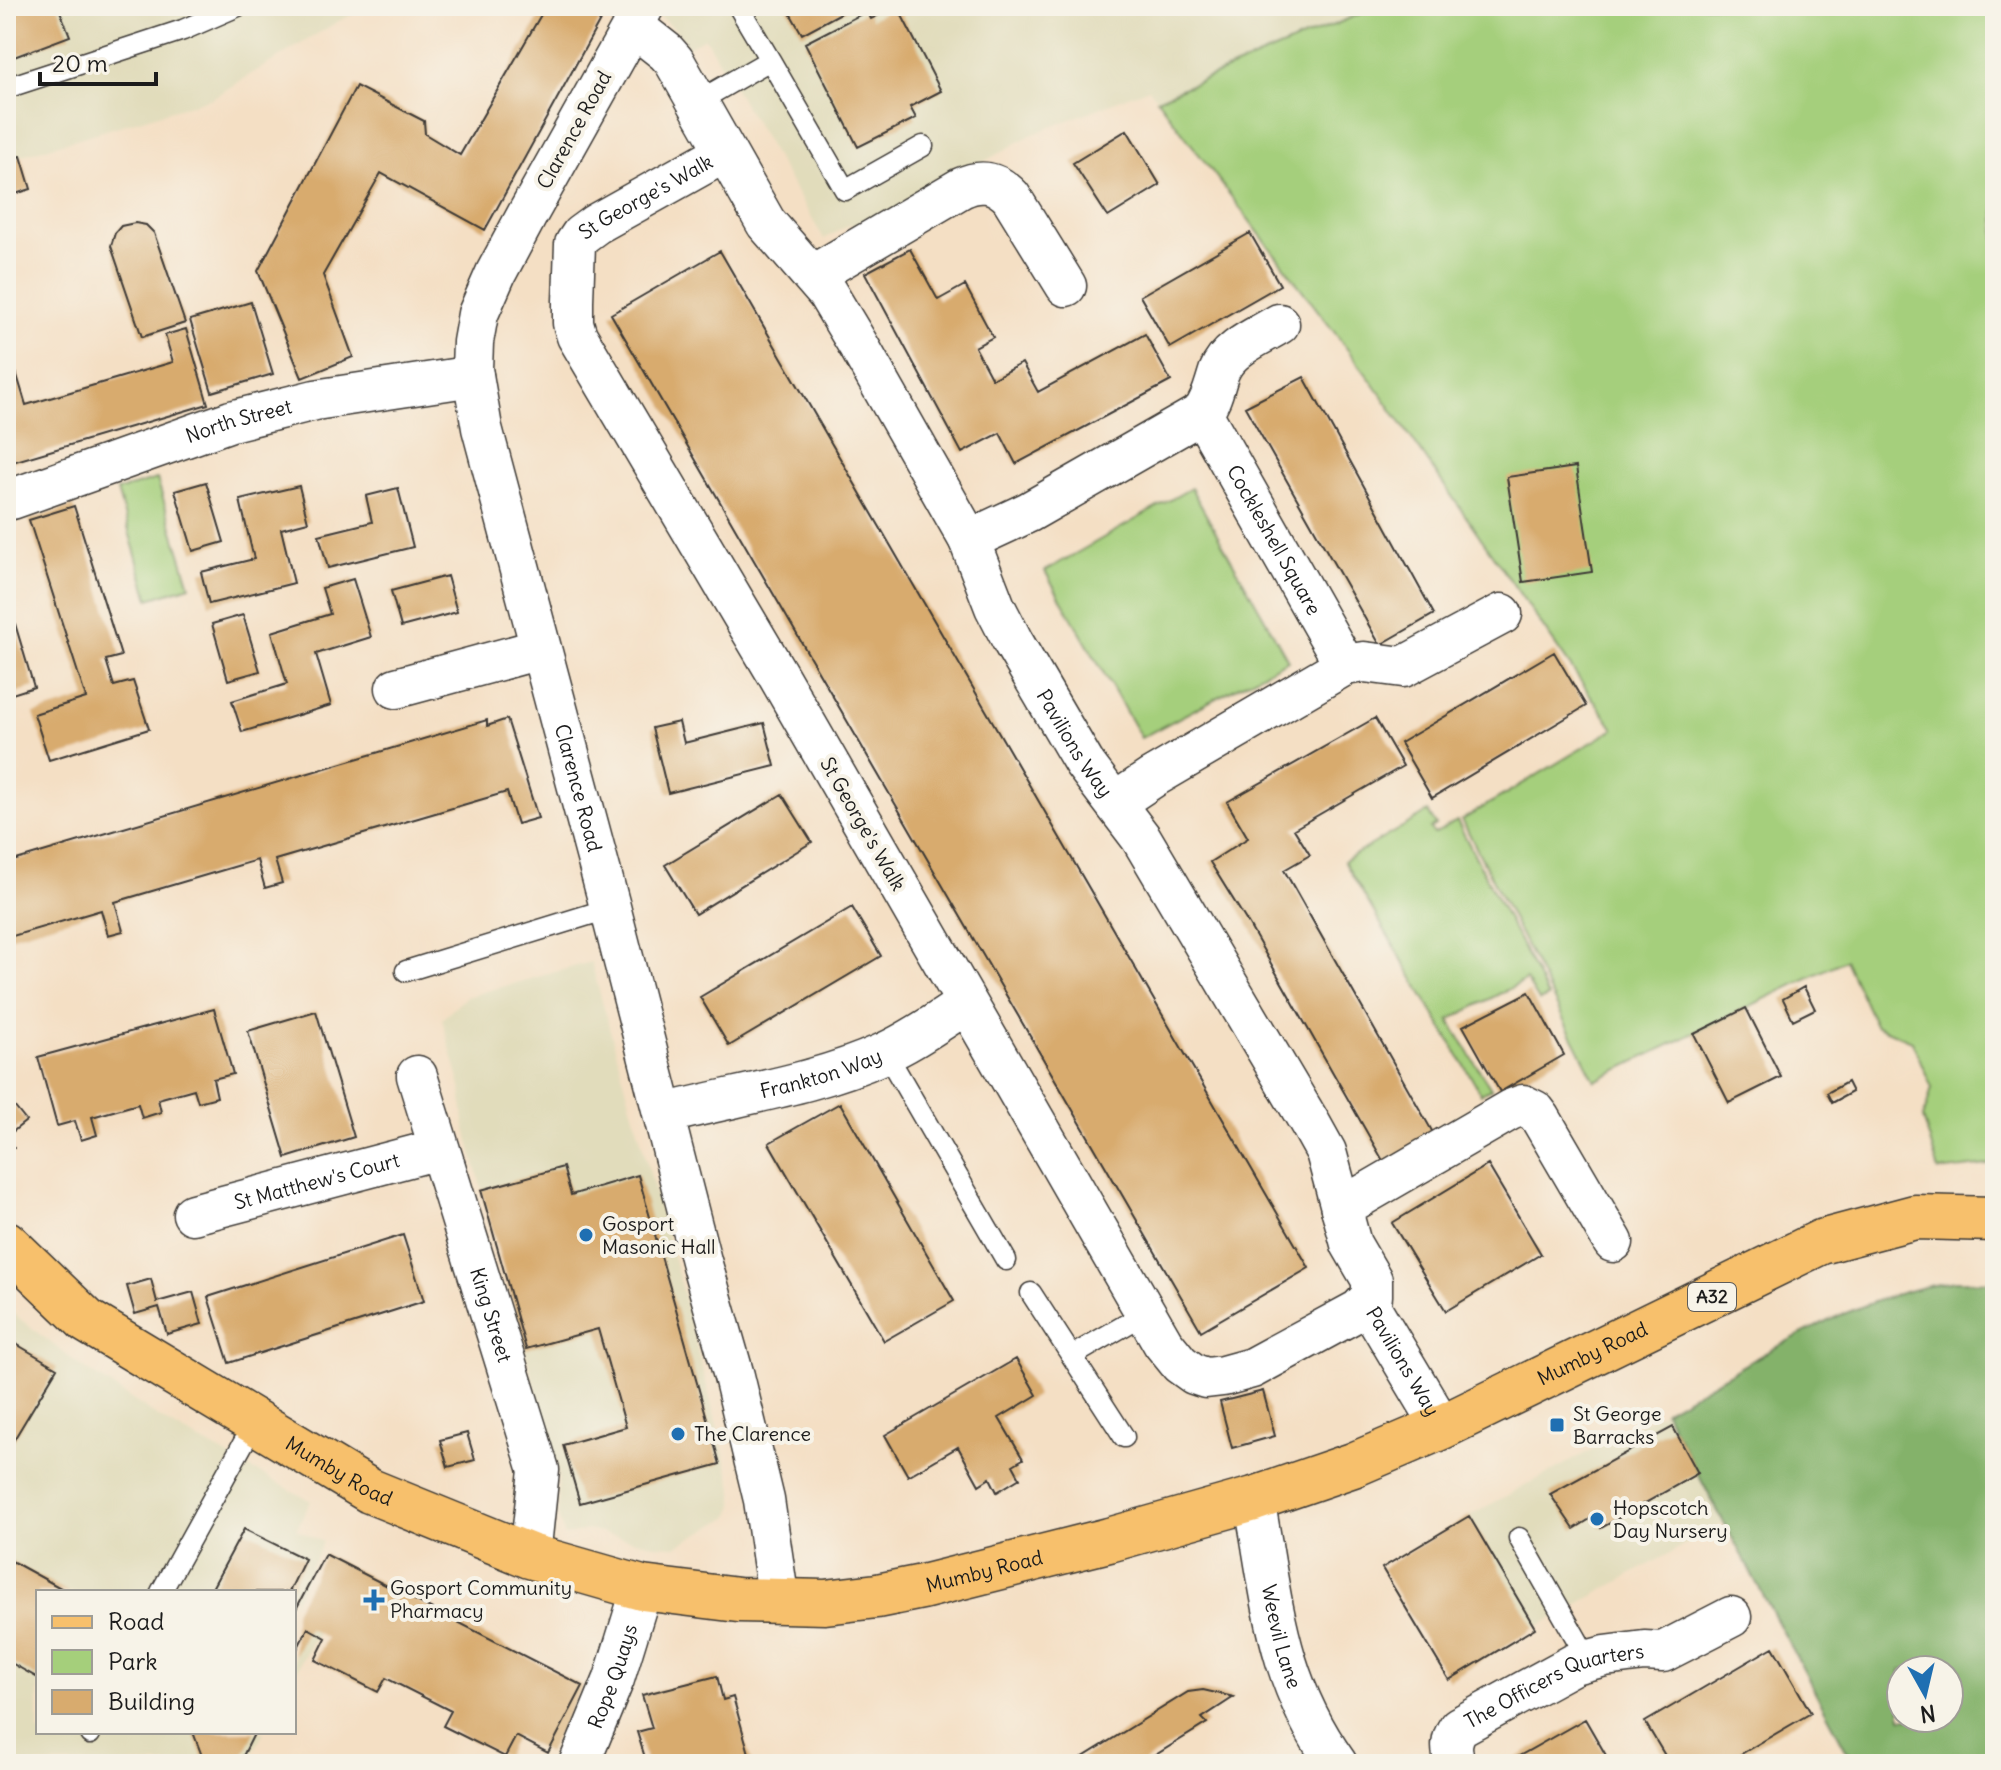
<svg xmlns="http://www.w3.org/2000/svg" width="2001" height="1770" font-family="Delius,sans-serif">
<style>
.built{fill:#e1dcbb}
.green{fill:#a5cf7b;stroke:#60764c;stroke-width:2}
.forest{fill:#84b26b;stroke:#506744;stroke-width:2;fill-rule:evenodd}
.building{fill:#d8ab6e}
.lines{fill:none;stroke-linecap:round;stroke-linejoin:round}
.lane-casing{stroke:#3c3935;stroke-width:23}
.street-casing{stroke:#3c3935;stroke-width:43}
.primary-casing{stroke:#3c3935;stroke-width:47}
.lane{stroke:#fff;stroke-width:20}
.street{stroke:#fff;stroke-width:40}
.primary{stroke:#f7c06c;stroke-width:44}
.poi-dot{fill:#1f6fb2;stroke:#f7f3e8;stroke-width:3}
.labels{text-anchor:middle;stroke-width:8;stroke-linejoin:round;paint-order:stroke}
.shield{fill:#f7f3e8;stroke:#5e5c59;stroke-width:2}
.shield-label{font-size:18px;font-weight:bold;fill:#1c1c1c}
.street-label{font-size:20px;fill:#1c1c1c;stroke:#f7f3e8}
.poi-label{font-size:20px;fill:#1c1c1c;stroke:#f7f3e8;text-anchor:start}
</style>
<rect width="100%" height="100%" fill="#f7f3e8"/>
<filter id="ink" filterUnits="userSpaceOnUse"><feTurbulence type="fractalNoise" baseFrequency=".0125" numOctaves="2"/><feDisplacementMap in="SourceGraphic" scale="16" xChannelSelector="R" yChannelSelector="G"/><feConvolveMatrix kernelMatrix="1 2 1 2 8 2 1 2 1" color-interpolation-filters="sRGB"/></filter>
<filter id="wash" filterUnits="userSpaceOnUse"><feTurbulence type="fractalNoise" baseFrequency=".006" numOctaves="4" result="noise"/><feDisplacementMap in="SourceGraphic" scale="32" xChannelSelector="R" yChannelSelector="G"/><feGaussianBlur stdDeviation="1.8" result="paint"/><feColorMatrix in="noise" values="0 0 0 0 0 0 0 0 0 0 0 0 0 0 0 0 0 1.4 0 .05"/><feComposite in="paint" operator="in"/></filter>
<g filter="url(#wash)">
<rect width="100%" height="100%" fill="#f4dfc4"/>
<path class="built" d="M6,6H370L337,22L212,98L6,160Z
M645,6H1379L1157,99L1149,88L1031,135L858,233L851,224L824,239L705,38L688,47L674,28Z
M591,962L673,1255L734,1492V1505L729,1517L676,1546L655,1545L587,1530L564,1536L558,1514V1473L464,1122L461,1087L442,1019L466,997Z
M6,1308L78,1364L167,1423L311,1501L296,1529L323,1542L294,1603V1592H38V1732H264L247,1764H6Z
M1664,1411L1724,1523L1535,1628L1469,1516Z
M294,1621L317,1632L294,1675Z"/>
<path class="green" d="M1379,6H1995V1164L1939,1171L1923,1118L1932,1088L1912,1041L1875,1025L1845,960L1595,1081L1462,820L1614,729L1373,383L1157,99Z
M157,479L190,586L149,599L117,491Z
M1191,488L1288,660L1141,738L1045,571Z
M1428,812L1436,825L1430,829L1434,834L1457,821L1548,997L1539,1001L1526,980L1449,1020L1491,1089L1481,1094L1344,861Z"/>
<path class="forest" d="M1956,1281L1995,1282V1750L1914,1764H1867L1847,1751L1664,1411C1757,1359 1849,1296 1956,1281ZM1901,1670H1949V1718H1901Z"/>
<g id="blocks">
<path class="building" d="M6,6H58L70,36L6,60Z
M546,6H608L485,230L381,173L323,275L353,357L302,378L258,271L356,86L424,121L425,134L460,155Z
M786,6H854L802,34Z
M897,6L941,91L910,107L916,118L858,147L805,43L867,11L871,19Z
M1127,130L1160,185L1108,217L1073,163Z
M21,156L31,189L6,197V160Z
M135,223L146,225L154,233L185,323L142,337L111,246L115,233L121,226Z
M1250,233L1280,285L1170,348L1140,296Z
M910,249L938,300L965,285L993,337L975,347L992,379L1022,363L1038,392L1145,334L1171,381L1016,464L1000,433L962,453L865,273Z
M720,251L1309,1268L1201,1331L611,314Z
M251,302L273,374L212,392L190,320Z
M186,329L208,404L6,464V339L26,405L173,362L165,335Z
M1304,377L1434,614L1380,645L1245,407Z
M1576,467L1592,572L1523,582L1507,477Z
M206,482L224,542L193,551L175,491Z
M299,486L308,522L281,529L294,583L209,604L201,572L254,559L240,500Z
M398,488L413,547L328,568L319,535L372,522L366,496Z
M74,506L121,656L106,660L114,686L133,681L149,729L49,760L34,714L86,698L29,520Z
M447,576L457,612L401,627L391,591Z
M353,579L371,637L316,654L331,705L242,732L232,701L287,684L272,632L330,614L322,588Z
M6,594L34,687L6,696Z
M243,615L260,671L228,680L212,624Z
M1554,652L1586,706L1432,798L1400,743Z
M1375,718L1403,766L1294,829L1310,855L1284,870L1436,1138L1386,1166L1249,925L1210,862L1248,838L1227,802Z
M507,719L538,818L517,824L507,792L275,860L282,883L265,888L257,860L115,902L123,931L108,935L101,910L6,938V863L487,720V726Z
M679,722L684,743L764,723L775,766L668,793L652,728Z
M782,794L812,842L695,914L665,865Z
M852,907L881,956L729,1046L700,997Z
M1804,987L1815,1009L1793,1020L1783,999Z
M1529,992L1564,1055L1500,1092L1463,1026Z
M1746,1008L1781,1077L1729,1103L1694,1034Z
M214,1009L233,1074L213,1079L217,1097L198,1102L194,1089L158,1099L161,1112L142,1118L138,1104L92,1117L97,1135L81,1140L75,1121L57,1126L38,1057Z
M316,1011L354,1137L286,1158L248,1031Z
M1847,1082L1852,1092L1832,1103L1827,1093Z
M6,1096L26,1121L6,1137Z
M840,1103L954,1301L884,1341L769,1143Z
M6,1138L14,1148L6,1154Z
M1488,1165L1541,1254L1446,1311L1392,1223Z
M563,1167L571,1195L638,1175L720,1464L580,1503L563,1445L626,1427L598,1329L526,1349L481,1190Z
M403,1235L424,1301L229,1363L208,1297Z
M151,1279L157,1302L193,1292L202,1324L167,1334L159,1307L135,1314L127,1286Z
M6,1338L57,1368L6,1453Z
M1016,1359L1037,1395L999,1418L1023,1459L1013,1465L1020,1478L997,1492L990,1478L979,1485L958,1447L908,1476L885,1435Z
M1263,1391L1275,1436L1232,1448L1220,1402Z
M1673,1427L1698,1473L1601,1528L1595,1516L1574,1529L1550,1494Z
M467,1433L475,1460L448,1467L440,1440Z
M1469,1516L1535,1628L1449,1680L1382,1568Z
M244,1529L305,1559L289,1592H210Z
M325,1554L583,1686L548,1753L516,1736L505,1757L443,1726L451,1711L386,1678L378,1692L315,1660L326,1638L308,1628L294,1655V1613Z
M6,1558L68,1592H38V1678L6,1660Z
M1773,1647L1811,1713L1724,1764H1670L1645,1722Z
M717,1676L723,1700L733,1697L752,1764H647L637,1732L652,1728L642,1695Z
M1203,1690L1234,1697L1202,1718L1207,1723L1141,1764H1072L1188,1692Z
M1585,1719L1611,1764H1516L1514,1759Z
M193,1732H255L239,1764H205Z"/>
</g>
</g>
<g filter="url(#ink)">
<use href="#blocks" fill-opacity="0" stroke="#3c3935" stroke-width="2"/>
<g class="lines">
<defs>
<path id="lane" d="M738,6L770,60
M6,88L183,30L238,6
M697,102L770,60L845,190L923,146
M406,971L611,908
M886,1053L1006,1260
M1031,1293L1124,1437
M1072,1356L1146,1313
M1519,1538L1588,1659
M161,1592L255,1422
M90,1732V1734"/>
<g id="street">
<path id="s1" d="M644,6L527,215L496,273L478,314L473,342L472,369L482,428L609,903L701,1261L734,1376L764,1500L779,1602"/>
<path id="s2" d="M633,26L666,52L674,61L766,223L827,293L860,348L969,540L995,607L1013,642L1084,763L1141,838L1311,1125L1326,1152L1351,1244L1372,1280V1296L1359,1310L1252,1368L1223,1376L1206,1378L1194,1374L1180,1364L1163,1343L776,672L577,336L573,323V301L575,244L581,235L596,224L725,152"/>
<path d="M813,275L961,188C980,179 996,181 1011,197L1066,286"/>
<path id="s3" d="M1202,413L1345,665"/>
<path id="s4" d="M12,499L231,421L315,400L473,376"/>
<path d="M969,540L1029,512L1202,413C1212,400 1214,387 1219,372C1228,348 1258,337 1279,324"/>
<path d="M396,688L540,649"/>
<path d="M1116,802L1152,778L1345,665L1364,662L1403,667L1502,614"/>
<path id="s5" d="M417,1076L539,1470L530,1556"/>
<path id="s6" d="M664,1114C736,1095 814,1085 882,1054C912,1041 939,1021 966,1004"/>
<path d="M1341,1208L1510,1110L1523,1105L1535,1111L1541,1119L1613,1242"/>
<path id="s7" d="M193,1214L439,1149"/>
<path id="s8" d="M1368,1303L1442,1427"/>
<path id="s9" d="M1254,1499C1273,1600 1275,1677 1337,1764"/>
<path id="s10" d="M579,1764L614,1679L642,1588"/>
<path id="s11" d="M1455,1764C1451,1749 1450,1740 1459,1727L1574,1664L1605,1656L1644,1651L1663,1652L1731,1617"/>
</g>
<g id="primary">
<path id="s12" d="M6,1243L87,1321L370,1491L530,1556L642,1588L738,1600L825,1602L877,1596L922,1587L1109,1540L1254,1499L1353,1465L1442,1427L1821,1242L1915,1217L1995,1219"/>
</g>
</defs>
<use href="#lane" class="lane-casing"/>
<use href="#street" class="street-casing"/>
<use href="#primary" class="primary-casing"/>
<use href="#lane" class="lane"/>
<use href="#street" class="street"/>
<use href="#primary" class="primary"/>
</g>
</g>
<g class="poi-dot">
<circle cx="586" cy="1235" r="8"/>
<rect x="1549" y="1417" width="16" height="16" rx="4"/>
<circle cx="678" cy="1434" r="8"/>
<circle cx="1597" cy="1519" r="8"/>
<path d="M370 1588h8v8h8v8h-8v8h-8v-8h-8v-8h8z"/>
</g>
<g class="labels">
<rect class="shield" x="1688" y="1283" width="48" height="28" rx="6"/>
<g class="shield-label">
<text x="1712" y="1303">A32</text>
</g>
<g class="street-label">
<text transform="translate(574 130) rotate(-61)" y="7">Clarence Road</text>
<text dy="7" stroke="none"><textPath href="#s2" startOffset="3070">St George's Walk</textPath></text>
<text dy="7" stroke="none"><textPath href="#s4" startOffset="240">North Street</textPath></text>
<text dy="7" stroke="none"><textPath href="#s3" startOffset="146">Cockleshell Square</textPath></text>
<text dy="7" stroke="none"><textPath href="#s2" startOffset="848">Pavilions Way</textPath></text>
<text dy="7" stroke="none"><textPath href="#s1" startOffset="838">Clarence Road</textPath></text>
<text transform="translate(863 824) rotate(60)" y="7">St George's Walk</text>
<text dy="7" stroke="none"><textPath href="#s6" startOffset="162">Frankton Way</textPath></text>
<text dy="7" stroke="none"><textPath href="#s7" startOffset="128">St Matthew's Court</textPath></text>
<text dy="7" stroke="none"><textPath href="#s5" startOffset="250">King Street</textPath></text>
<text dy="7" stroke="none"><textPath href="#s12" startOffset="1726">Mumby Road</textPath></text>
<text dy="7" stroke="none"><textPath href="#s8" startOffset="68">Pavilions Way</textPath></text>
<text dy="7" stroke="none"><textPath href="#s12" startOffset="406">Mumby Road</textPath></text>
<text dy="7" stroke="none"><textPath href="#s12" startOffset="1078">Mumby Road</textPath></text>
<text dy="7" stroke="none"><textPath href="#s9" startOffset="140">Weevil Lane</textPath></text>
<text dy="7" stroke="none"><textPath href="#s10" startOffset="94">Rope Quays</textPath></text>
<text dy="7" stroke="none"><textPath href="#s11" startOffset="144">The Officers Quarters</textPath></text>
</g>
<g class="poi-label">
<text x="602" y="1231">Gosport<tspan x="602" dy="23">Masonic Hall</tspan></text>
<text x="1573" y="1421">St George<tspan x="1573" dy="23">Barracks</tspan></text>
<text x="694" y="1441">The Clarence</text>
<text x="1613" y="1515">Hopscotch<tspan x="1613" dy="23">Day Nursery</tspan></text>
<text x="390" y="1595">Gosport Community<tspan x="390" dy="23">Pharmacy</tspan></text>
</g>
</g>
<rect width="2001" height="1770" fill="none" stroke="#f7f3e8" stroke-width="32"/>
<rect x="36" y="1590" width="260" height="144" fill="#f7f3e8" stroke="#9f9d96" stroke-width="2"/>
<rect x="52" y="1616" width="40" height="12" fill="#f7c06c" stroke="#9f9d96" stroke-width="2"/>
<text x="108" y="1630" font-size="24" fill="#1c1c1c">Road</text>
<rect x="52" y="1650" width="40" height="24" fill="#a5cf7b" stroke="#9f9d96" stroke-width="2"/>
<text x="108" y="1670" font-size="24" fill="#1c1c1c">Park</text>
<rect x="52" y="1690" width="40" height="24" fill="#d8ab6e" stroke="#9f9d96" stroke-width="2"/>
<text x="108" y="1710" font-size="24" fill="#1c1c1c">Building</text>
<g transform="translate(1925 1694) rotate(172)"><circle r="38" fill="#f7f3e8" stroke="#9f9d96" stroke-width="2"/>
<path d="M0-6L14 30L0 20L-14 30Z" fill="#1f6fb2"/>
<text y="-12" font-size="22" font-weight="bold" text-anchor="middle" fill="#1c1c1c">N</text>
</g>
<path d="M40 72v12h116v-12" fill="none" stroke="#1c1c1c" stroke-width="4"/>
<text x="52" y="72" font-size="24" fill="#1c1c1c" stroke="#f7f3e8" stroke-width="6" paint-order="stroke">20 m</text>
</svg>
